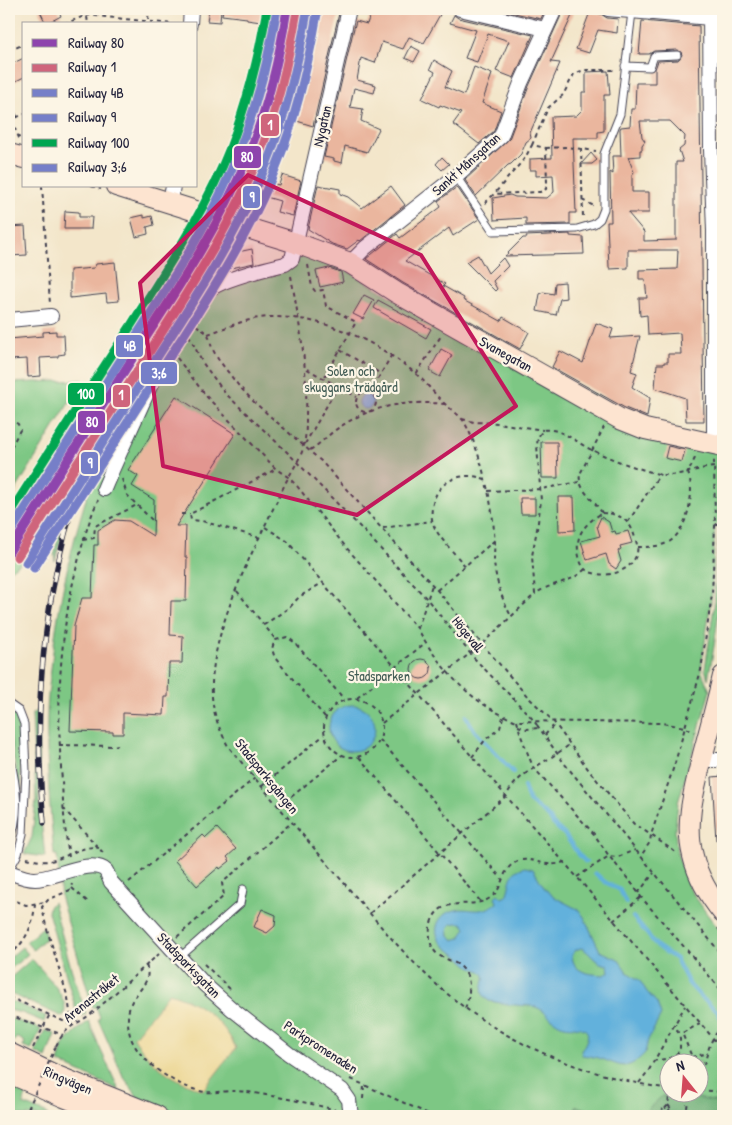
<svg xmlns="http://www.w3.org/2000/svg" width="732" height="1125" font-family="'Patrick Hand',sans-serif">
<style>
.green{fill:#7dc784;stroke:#507460;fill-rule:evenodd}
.forest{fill:#66ac72;stroke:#446756}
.sand{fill:#eeda9e;stroke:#887e6c}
.water{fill:#62b1dc;stroke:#426a8c;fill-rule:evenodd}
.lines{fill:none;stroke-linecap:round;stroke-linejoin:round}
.stream{stroke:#62b1dc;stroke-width:4}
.building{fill:#eab69e;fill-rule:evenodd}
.secondary-tunnel{stroke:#c9bfad;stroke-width:20;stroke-dasharray:20 10;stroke-linecap:butt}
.lane-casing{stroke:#413f50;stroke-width:9}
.street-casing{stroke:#413f50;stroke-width:16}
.secondary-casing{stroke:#413f50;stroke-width:22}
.path{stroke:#413f50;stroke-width:2;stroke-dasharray:4 4;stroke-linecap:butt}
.lane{stroke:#fff;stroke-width:7}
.street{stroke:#fff;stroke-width:14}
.secondary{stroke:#fde4d0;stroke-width:20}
.rail-casing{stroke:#22223b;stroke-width:5.5}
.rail{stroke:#fcf5e5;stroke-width:4;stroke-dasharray:11;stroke-linecap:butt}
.path-bridge{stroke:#413f50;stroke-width:2;stroke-dasharray:4 4;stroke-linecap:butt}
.rail-1-casing{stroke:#fcf5e5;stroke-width:12}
.rail-2-casing{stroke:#fcf5e5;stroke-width:12}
.rail-3-casing{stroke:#fcf5e5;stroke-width:12}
.rail-4-casing{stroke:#fcf5e5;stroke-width:12}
.rail-5-casing{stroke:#fcf5e5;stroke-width:12}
.rail-6-casing{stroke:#fcf5e5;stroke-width:12}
.rail-1{stroke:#8e44ad;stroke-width:9}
.rail-2{stroke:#cf657c;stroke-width:9}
.rail-3{stroke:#767fc8;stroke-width:9}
.rail-4{stroke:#767fc8;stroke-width:9}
.rail-5{stroke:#00a651;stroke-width:9}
.rail-6{stroke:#767fc8;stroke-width:9}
.marked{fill:#c2185b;fill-opacity:0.2;stroke:#c2185b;stroke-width:4;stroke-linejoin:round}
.labels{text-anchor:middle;stroke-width:4.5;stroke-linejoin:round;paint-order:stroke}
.street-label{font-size:14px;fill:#22223b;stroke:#fcf5e5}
.park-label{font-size:14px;fill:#425c55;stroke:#fcf5e5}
.line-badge{stroke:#fcf5e5;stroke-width:2}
.badge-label{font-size:14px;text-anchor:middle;font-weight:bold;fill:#fff}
</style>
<rect width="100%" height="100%" fill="#fcf5e5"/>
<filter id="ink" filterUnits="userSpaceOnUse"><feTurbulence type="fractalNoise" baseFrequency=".02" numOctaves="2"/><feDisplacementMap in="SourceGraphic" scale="10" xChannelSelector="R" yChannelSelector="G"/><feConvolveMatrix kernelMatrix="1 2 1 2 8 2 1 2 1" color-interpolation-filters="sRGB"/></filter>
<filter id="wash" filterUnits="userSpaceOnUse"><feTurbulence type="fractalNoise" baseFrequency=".0096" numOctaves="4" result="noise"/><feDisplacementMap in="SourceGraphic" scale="20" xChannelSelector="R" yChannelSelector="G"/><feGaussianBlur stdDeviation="1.12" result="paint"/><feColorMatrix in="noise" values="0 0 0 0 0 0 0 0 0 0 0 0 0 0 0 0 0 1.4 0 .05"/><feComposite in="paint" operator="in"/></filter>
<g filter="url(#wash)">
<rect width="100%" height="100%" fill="#f3e6ca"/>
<path class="green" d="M298,251L340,266L430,320L721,455L723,458V518L715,526L712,594L701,670L710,691L678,803L675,830L677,853L690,889L707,914L723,934V1116H187L139,1099L123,1076L98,1019L100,1017L96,1007L93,1008L61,899L57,855H54C50,810 46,764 47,718C47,702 49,685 51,669C59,591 77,518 105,444L111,435L119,440L188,325L203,305L208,300L229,287L256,277L283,272L289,265ZM670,1062H700V1092H670Z
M83,380L9,501V383Z
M106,406L75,484L55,561L54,554C56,542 68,505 63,495C44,502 42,538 31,553C25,561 16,565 9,571V561Z
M723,523C723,576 719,627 708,679L705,669L714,607L719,526Z
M38,710L39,800L45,857L24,854L32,837L36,800L32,714Z
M14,715L18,720L21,791H19C16,766 9,741 9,716Z
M53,902L71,968L86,1014L78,1017L48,912L49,907Z
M43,927L46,938L33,950L26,942Z
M22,947L28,954L9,970V958Z
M32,959C43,973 73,999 63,1017L9,993V979Z
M9,1000L46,1016L44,1022L22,1013L9,1010Z
M9,1018L41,1029L31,1050L23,1047L25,1042L17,1037L13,1042L9,1040Z
M89,1021L99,1046L119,1090L58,1062L63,1045L75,1032Z
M45,1030L55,1034L46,1058L35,1052Z
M9,1084L27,1093L23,1104L48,1114L47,1116H9Z"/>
<path class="forest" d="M662,1096L697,1098L723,1103V1116H641Z
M576,1106L609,1116H572Z"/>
<path class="sand" d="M169,993C199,1002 222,1019 236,1048L203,1090C175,1081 148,1064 134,1037Z"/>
<path class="water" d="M359 402a7 7 0 1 1 14 0a7 7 0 1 1-14 0Z
M329 728a23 23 0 1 1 46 0a23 23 0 1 1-46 0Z
M525,867L533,869L545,889L556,898L579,910L584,917L600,951L618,959L627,972L640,981L647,992L657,1003L661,1015L648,1040L645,1053C627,1072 622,1066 602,1059C595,1057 589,1056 582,1055L581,1051C600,1021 574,1030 561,1025C551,1021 546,1011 536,1007C529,1005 523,1006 516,1005C507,1005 498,1002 489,1001C473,990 492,978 480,971C477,969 476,970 473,968C468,966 463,960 458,956C447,948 432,940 438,923C441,917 446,912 452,911C469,905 477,917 497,903L495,897L498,894L502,898L506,896C512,883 507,872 525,867ZM457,923H462L466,928L460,938L453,940L449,936L448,928L451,924ZM581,948C591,952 594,964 608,965L609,972L604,975C589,974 573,973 572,955L576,950Z"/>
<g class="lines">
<path class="stream" d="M466,716L475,731L513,772
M524,786L529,801L549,817L553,824L565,835L579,855L586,862
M595,873L605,882L620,890L626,903
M633,917L657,946L676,959L689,984L701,997L717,1011L722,1020"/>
</g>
<g id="blocks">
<path class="building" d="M39,9H58L61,16L46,24Z
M209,9H221L220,22L207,21Z
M223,9H269L268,23L247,20V18L222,15Z
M322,9H340L313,126L297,121L300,106L296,105L302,80L289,77L292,63L310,67L314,49L288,43L294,15L306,18L308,11L321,14Z
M372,9H434L442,11L424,43L409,37L403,49L382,42L375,63L361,58L357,80L376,85L374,93L354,88L350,107L363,109L361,121L379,129L367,152L345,146L342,163L334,161V159L324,157L353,32L356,21L367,24Z
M497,9H545L541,19Z
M564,9H575L551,62L560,63L530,133L531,138L526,142L521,154L511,164L508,165L476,196L465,180L509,139L529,86Z
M590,12L601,14L607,18L618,19L617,33L598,30L589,53L576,49Z
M454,15L458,18L533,35L514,78L496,71L509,41L488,34L477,62L465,58L476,30L450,23Z
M642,21L699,26L704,421H686L685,398L655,388L657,364H664V362H668V354H681L680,333L648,335L647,315L640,316L639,299V298H647L645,279H639V270L677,269L678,250H628V268L610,269L609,267L607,222H611L610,172L613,174L612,156H621L620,129L621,127L630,126L631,109H635L636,83H655V69L658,61L678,60L682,55L681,52L677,50L654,51L649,54H639ZM640,121H670L685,136L684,146L679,150L683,162H676V240L644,241V232L628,213H649V192H632V175L634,172L628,157L640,156V150H642V145L645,141L642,137Z
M411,46L420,51L414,62L405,58Z
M24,58V77L12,83L9,77V65Z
M434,60L452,71L445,87L464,95L474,67L492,74L482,103L501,111L494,131L479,144L453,124L461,113L440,105L439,107L422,99L435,72L430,69Z
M608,71L610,95H604V131L598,132V138H573L576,213H570V224L526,225V218L494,220L493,198L510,195L515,197L547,198L554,192L553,175L536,176V170H530V159L552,158L551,117L576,116L582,110V92H586V72Z
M270,115L279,118L274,135L264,132Z
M591,153L597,160L592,164H581Z
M442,157L449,164L442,170L436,164Z
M282,175L301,181L293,216L277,212L280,201L242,190L246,177L279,185Z
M318,185L340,189V194L348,197L362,208L391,186L405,205L360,241L359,240L347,249L332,244L308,229Z
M457,187L479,219L453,236L449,228L405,261L445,284L443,286L464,298L463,300L501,321L503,317L529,332L520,349L403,283L366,259L397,234L400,238L441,207L438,201Z
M65,211L79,212V217H92L91,229H64Z
M144,215V218L152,216L154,225L147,227L148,234L136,237L131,218Z
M25,226L27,255L9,256V227Z
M570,234V236L583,237L584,254L505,256L523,238H527L526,236Z
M252,249L254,263L222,270L219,256Z
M478,255L488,273L503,258L508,266L493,281L497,289L495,291L466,262Z
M115,262L119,301L107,302L106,294L70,298V270L94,268L96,264Z
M329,268L341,272L343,282L320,287L316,271Z
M565,282L566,298L560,299L556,315L537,311L540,294L543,292L554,294L555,283Z
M364,295L374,300L363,319L353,314Z
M378,300L431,329L426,338L374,308Z
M596,323L613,329L610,338L640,336L631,371L637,373L632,387L650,398L647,417L625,408L552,367L560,351L583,363Z
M56,331V335H64L65,354L58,355V357L40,358L41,376L28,377L27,359L9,360V339L43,336V332Z
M441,349L452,355L440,377L429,371Z
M176,396L235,434L176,526H186L185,557H187L186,601H171L170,635L183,636L182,663H169L168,697H165L164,715L123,713V734H113V732L70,731L74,626L82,598H92L94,545H98V530L115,520L129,521L153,536L154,500L132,486L138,476L128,470Z
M541,442H557L558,478H542Z
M668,446L685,450L682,462L665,458Z
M558,497H574L575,530L559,531Z
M520,498H535V514H521Z
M601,517L609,522L612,532L615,531L616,534L628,531L632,543L620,546L621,549L618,551L621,561L616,569L609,564L606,554L587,560L581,541L600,536L597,526Z
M411 669a10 10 0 1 1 20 0a10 10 0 1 1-20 0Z
M723,776V840H716L712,777Z
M217,828L236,849L227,857L230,861L220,869L219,867L197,886L175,861L203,835L206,838Z
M262,909L276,915L275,926L267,933L254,927Z"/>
</g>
</g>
<g filter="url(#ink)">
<use href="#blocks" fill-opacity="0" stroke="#413f50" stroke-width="1"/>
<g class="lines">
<path class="secondary-tunnel" d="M199,212L228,222"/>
<defs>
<path id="lane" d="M625,66L650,67L654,56L677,55
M456,176L493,231L577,229L594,224L600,219L604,209V154L620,114L632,12
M9,704L19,711L24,724L26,771L23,834L18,854L9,870
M9,754C17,786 21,813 9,844
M180,957L240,904L243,889"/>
<path id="street" d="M460,9L545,29
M608,9L710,18
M710,9L711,150L714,231V443
M190,24L191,9
M170,203L173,186
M350,263L365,248L456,176L501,136L521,83L555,9
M9,320L51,316
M104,489C116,460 130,431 143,402C159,367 180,314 209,290C224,278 265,269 285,264L292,259L349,9
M702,760H723
M9,872C17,875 26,879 35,879C53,879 92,857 106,871C108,874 109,879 111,882L205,985L232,1009L289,1054L342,1090L349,1100L351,1116"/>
<path id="secondary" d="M9,154L24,158
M116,186L199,212
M228,222L296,243L350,263L397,293L620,419L645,429L723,446
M723,676C717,702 710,728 703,754C695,787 684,822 693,856C698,877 710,897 723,913
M9,1053L57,1076L157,1116
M9,1073L64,1097L112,1116"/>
</defs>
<use href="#lane" class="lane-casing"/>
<use href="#street" class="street-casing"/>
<use href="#secondary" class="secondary-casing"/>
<path class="path" d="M86,9L88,24
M148,20L149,9
M64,24L87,15L172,24
M9,41L13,49
M9,51L24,44
M9,99L17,117
M11,120L20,140
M9,121L24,114
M532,145L548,108L563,95L574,74L584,70H616
M546,148L567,147L596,151
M581,148L583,218
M42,186L50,304
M91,186L101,189
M582,200L596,207
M485,203L494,194L540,192L546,189L547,184L546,148L532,145L525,158L494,194
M308,265L312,287L315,291L323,290L326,306L356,322L324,378
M291,276C299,322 308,368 306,415C306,425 306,436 304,445C301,459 290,473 284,486C256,546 209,629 212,696C213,714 220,731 228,746C270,797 313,847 356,897C389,936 422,976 464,1007C524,1052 596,1078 670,1089
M196,325L208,334L212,348L218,359L238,385L254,402L321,461L437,590L482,644L528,697L553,721L591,773L634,824L651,835L650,842L641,856
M208,334C231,326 252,316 277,317C328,318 378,342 416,374C427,383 434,394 445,404C450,409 457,413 462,419C471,431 481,461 484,475C489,493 493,513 494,532C495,542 494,552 494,562C496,582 502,599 511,616
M189,335L202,362L225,393L290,455L361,528L427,599L473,657L530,716
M340,350L381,374
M177,358L207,397L276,469L288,477L297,486L345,546L418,629C440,669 473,706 517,721L662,723L684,727L694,732
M307,369L357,397
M416,374L441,336
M356 402a10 10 0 1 1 20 0a10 10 0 1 1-20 0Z
M370,393L391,356
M9,419L18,424L20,430L9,451
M462,419L474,422L498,423L543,430
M305,444L338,386
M310,450C319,445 326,437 334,431C368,406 404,400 445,404
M122,479L127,495L154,522
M488,491L541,489L579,482
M602,513C620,513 631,521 635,538C637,543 638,548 637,553C632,571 609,578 593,573C586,572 582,567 580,560C573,537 583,525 602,513Z
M602,513C595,500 577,490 580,474L604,427
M181,514H190
M628,522L660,474
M715,526L723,518
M265,527L287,541L506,796L577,877L723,1050
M383,528L432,521
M260,538L202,521L191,520L190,514L276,469
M83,540L94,538L95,526L137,505
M638,547C648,547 659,547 669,542C687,531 696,492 688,473L696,456
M465,566C455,553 441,541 434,526C431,519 431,511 433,503C439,479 463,471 485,479
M585,569C571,584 551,582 535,594L532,556L537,529L541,501L537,445L538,437L543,430C561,427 577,443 592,450C613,460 636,468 658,474C678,478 696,468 715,467
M437,590L495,540
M237,591L276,640
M264,625L290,607L299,597L322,583
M418,628L432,585
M357,698L425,643
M324 728a29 29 0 1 1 58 0a29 29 0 1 1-58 0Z
M325,717L275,658C272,650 271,647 276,640L287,637L294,642L344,699
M517,721L521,736L533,767L594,834L609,856L633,885L641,897L723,992
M382,723L482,644L535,594
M537,725L564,763L723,956
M518,726L527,729L538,728
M545,735L555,724
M380,740L502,879
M59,745L114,746L118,745
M359,757L481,902
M472,757L486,739L500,728L503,717
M262,786L324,735
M279,807L342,755
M63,808L105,855
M675,852L651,835L675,763L701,670L712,594L715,526L714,460
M69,857C65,832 63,807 62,781C56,707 59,634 78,562C83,541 89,520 98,500
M27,858C34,860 42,862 50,861C67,858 82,844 99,848
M577,877L609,856L618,857L635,850
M129,882L255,778
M72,888L88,902
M638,893L654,873
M9,898L26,905L45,902
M370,913L506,796C519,771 548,762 569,745
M613,921L641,897
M718,928L723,934
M177,937L224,896L222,883L291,823
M9,956C26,941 33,927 35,904
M204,964L231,990
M146,965C152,981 140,988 132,1001C127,1011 127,1024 130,1035C137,1061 179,1089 206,1092C215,1093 223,1091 232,1091C243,1091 255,1093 266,1095C290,1099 313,1104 336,1110
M9,997L72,1025
M465,1008C470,997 472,978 462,968C450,956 433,961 430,939C430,934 429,928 431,923C441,893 472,911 490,898C505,888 500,870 516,862C531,854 544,870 564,862
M9,1015L63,1035
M72,1025L68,998L46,926L42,907L48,900L70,890L72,884
M56,1046C67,1024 76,1026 92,1013C115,994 137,973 159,954
M33,1048L50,1014
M692,1057L708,1053
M653,1061L671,1058L680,1051V1038L675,1024
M691,1062L692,1057L682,1033L700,1024
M700,1072C709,1058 707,1037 723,1028
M351,1079L433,1116
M639,1083L649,1070L685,1006
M700,1090L723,1092
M363,1099L364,1086
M668,1105L673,1111L693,1112
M669,1109L671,1116
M9,1113L15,1116
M24,1116H25
M657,1116L663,1109
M663,1116V1111L668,1105L670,1088
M686,1116L689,1092"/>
<use href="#lane" class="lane"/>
<use href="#street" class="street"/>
<use href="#secondary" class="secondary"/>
<defs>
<path id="rail" d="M44,823C26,653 61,478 150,331"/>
</defs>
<use href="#rail" class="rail-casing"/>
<use href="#rail" class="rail"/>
<path class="path-bridge" d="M530,716L537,725
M25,1116L56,1046"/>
<defs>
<path id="rail-1" d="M9,552C53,483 97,414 141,345C180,285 220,225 247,158C267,110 279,60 287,9"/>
<path id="rail-2" d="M17,557C61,488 106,420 150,351C189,289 230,228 257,160C277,112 288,62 297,11"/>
<path id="rail-3" d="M9,534C51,468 93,402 136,336C174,277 214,217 239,151C257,105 269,58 277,9"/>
<path id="rail-4" d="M26,563C70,494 114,425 158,356C198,294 238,233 266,165C286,116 298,64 307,12"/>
<path id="rail-5" d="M9,515C49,452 89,389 130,327C166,269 205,212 230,148C247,103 259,56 267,9"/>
<path id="rail-6" d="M34,568C78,499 123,430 167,361C207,299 249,236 276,167C296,118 308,66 317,14"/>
</defs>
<use href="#rail-1" class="rail-1-casing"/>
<use href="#rail-2" class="rail-2-casing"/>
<use href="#rail-3" class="rail-3-casing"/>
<use href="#rail-4" class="rail-4-casing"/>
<use href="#rail-5" class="rail-5-casing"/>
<use href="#rail-6" class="rail-6-casing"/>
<use href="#rail-1" class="rail-1"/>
<use href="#rail-2" class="rail-2"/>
<use href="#rail-3" class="rail-3"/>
<use href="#rail-4" class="rail-4"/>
<use href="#rail-5" class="rail-5"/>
<use href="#rail-6" class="rail-6"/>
</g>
</g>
<path class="marked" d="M248,175L421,255L516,406L357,515L163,466L140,283Z"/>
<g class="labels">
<g class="street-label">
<text transform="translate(322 126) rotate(-77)" y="5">Nygatan</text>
<text transform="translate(466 164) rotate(-42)" y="5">Sankt Månsgatan</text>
<text transform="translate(506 354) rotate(29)" y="5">Svanegatan</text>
<text transform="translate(468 634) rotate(51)" y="5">Högevall</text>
<text transform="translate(267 776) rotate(51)" y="5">Stadsparksgången</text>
<text transform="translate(189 965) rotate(46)" y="5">Stadsparksgatan</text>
<text transform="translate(91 998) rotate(-39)" y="5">Arenastråket</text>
<text transform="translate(321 1047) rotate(33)" y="5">Parkpromenaden</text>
<text transform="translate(68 1080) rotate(23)" y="5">Ringvägen</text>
</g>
<g class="park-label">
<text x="351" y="376">Solen och<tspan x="351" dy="16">skuggans trädgård</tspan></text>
<text x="379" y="681">Stadsparken</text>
</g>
</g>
<g class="line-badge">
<rect x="260" y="113" width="20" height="24" rx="5" fill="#cf657c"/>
<rect x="233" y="145" width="29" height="24" rx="5" fill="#8e44ad"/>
<rect x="242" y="185" width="19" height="24" rx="5" fill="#767fc8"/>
<rect x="115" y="334" width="29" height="24" rx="5" fill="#767fc8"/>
<rect x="140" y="361" width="38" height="24" rx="5" fill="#767fc8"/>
<rect x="67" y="382" width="38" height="24" rx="5" fill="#00a651"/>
<rect x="112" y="384" width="19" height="24" rx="5" fill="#cf657c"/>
<rect x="77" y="410" width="29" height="24" rx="5" fill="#8e44ad"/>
<rect x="80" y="451" width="19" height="24" rx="5" fill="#767fc8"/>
</g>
<g class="badge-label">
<text x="270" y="130">1</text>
<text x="247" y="162">80</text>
<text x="252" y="202">9</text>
<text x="130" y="351">4B</text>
<text x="159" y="378">3;6</text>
<text x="86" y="399">100</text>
<text x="121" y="400">1</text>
<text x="92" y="427">80</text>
<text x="90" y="468">9</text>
</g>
<rect width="732" height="1125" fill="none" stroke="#fcf5e5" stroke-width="30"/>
<rect x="22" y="22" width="175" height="165" fill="#fcf5e5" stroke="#a5a1a1"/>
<rect x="32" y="39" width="25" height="8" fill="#8e44ad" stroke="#a5a1a1"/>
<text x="68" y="48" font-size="15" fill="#22223b">Railway 80</text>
<rect x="32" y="64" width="25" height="8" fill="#cf657c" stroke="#a5a1a1"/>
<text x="68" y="72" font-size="15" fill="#22223b">Railway 1</text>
<rect x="32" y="89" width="25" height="8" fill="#767fc8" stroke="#a5a1a1"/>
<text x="68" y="98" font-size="15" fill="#22223b">Railway 4B</text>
<rect x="32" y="114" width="25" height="8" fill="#767fc8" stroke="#a5a1a1"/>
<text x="68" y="122" font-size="15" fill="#22223b">Railway 9</text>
<rect x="32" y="139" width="25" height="8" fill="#00a651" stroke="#a5a1a1"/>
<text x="68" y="148" font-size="15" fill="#22223b">Railway 100</text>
<rect x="32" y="164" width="25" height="8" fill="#767fc8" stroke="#a5a1a1"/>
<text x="68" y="172" font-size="15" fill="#22223b">Railway 3;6</text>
<g transform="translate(684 1078) rotate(343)"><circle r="24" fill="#fcf5e5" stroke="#a5a1a1"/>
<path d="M0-4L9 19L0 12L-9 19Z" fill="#d1495b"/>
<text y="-8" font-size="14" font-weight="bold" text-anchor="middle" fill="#22223b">N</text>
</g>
</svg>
